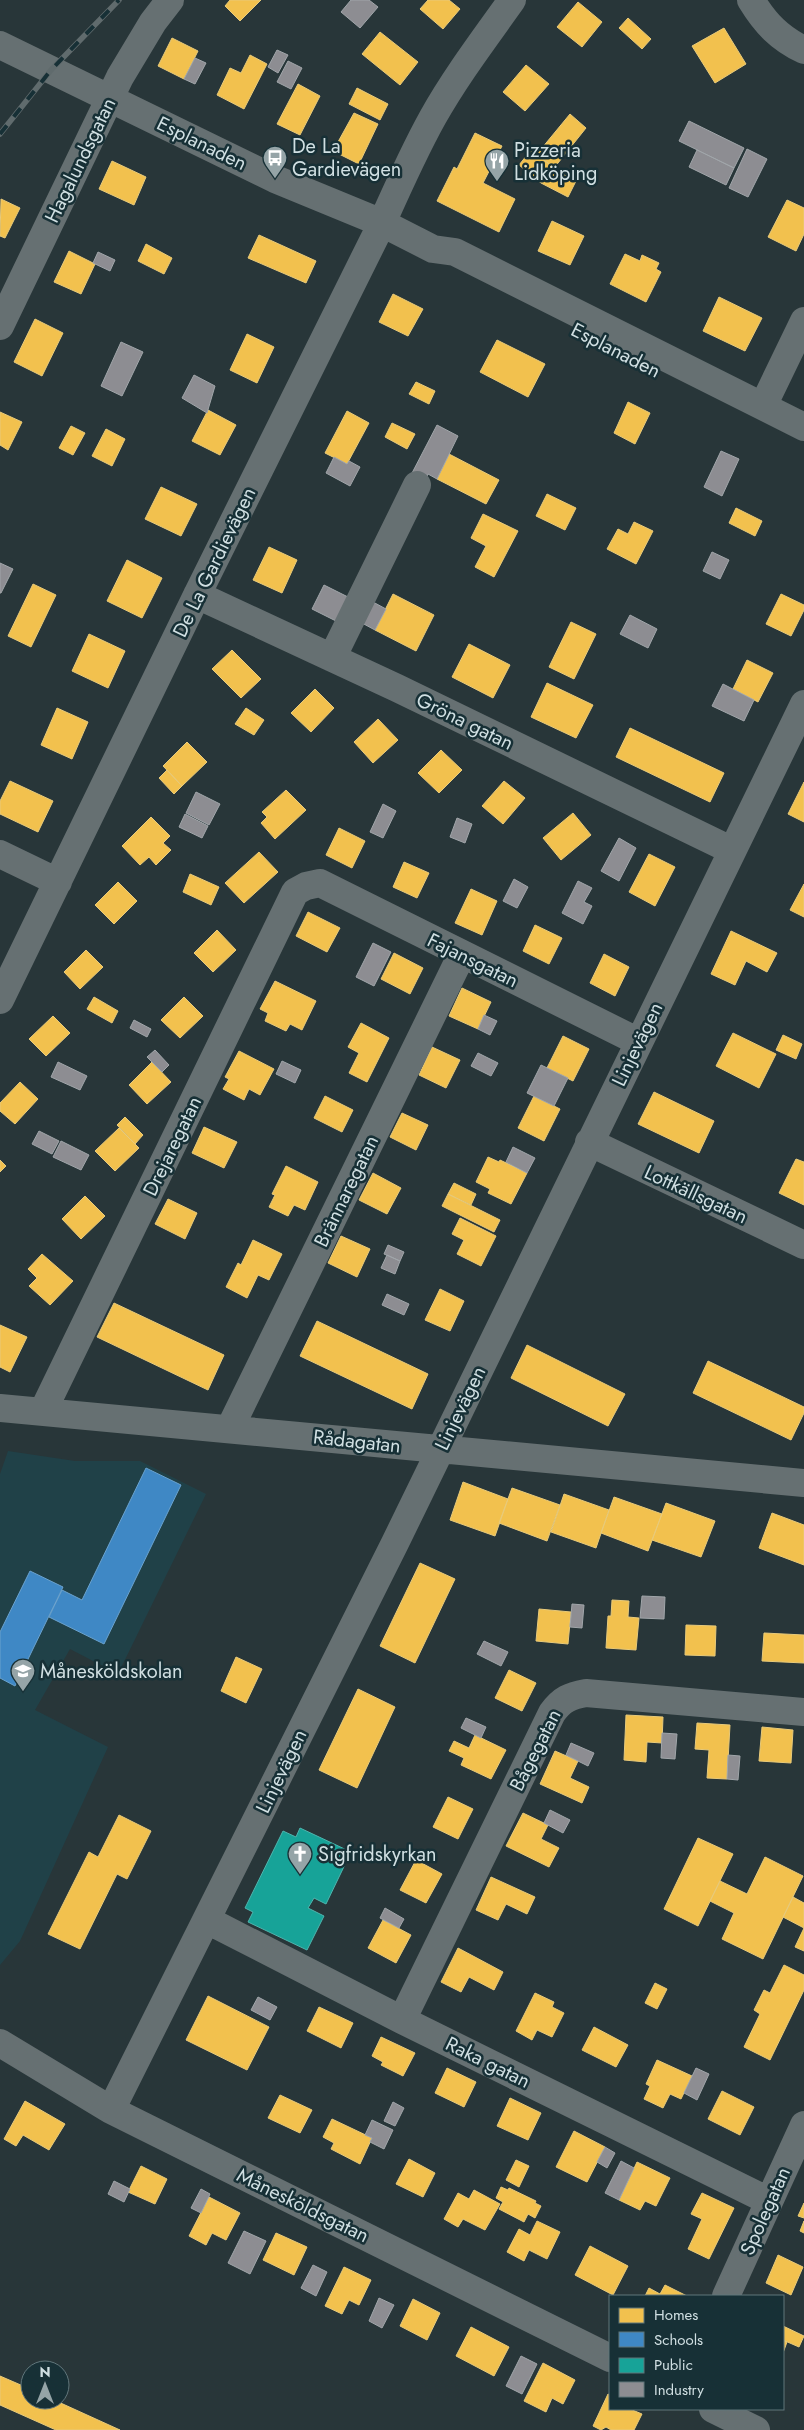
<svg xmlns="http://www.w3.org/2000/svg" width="804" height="2430" font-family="Jost,sans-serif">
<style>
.built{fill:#204148}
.homes{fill:#f2c14e;stroke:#e8ca7a}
.schools{fill:#3f88c5;stroke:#6aa2ce}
.public{fill:#17a398;stroke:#4eb5ae}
.industry{fill:#8d8d92;stroke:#a1a6aa}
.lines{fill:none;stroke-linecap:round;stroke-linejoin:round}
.minor{stroke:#667072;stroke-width:28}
.rail-casing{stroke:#606b6d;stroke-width:5.5}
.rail{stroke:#173036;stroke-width:4;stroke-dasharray:11;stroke-linecap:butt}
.labels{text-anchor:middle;stroke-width:5;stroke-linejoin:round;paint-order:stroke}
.street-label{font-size:20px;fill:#d0dfe2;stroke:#173036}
.poi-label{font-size:20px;fill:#d0dfe2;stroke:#173036;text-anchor:start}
</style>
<rect width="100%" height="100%" fill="#283639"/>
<path class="built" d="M8,1451L75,1461H140L206,1494L118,1674L70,1649L35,1710L108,1747L20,1941L0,1965V1474Z"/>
<path class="homes" d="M230,0H261L240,21L225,6Z
M428,0H449L460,9L443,29L420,9Z
M578,2L602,22L582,47L557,27Z
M628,18L651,39L642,49L619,28Z
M724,28L746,64L715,83L692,46Z
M380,32L418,62L400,85L362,54Z
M172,38L198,51L184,79L158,66Z
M250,55L267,64L244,109L217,95L230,68L241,73Z
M526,65L549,84L525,111L503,92Z
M298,84L320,96L300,135L277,124Z
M357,88L388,104L380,120L349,104Z
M354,113L378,124L359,164L333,151Z
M570,114L586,128L554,168L537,154Z
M475,133L502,146L483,183L515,199L499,232L437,201L454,167L457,169Z
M531,150L554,168L541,183L519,165Z
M112,161L146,177L134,205L99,189Z
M553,169L576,181L568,197L541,183Z
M1,199L20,208L5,238L0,236Z
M787,200L804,208V234L796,251L768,237Z
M552,221L584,236L570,265L538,251Z
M259,235L316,261L306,283L248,258Z
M146,244L172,258L164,274L138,261Z
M69,251L95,264L81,294L54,282Z
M625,254L640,261L642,255L659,263L656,269L661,272L646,302L610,284Z
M393,294L423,309L408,336L379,322Z
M719,297L762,318L745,351L703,331Z
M35,319L63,333L42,376L14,362Z
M247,334L274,347L257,383L230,370Z
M497,340L545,364L528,397L480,372Z
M416,382L435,391L429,404L409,394Z
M628,402L650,413L635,444L614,433Z
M208,410L236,425L220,455L192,441Z
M347,411L369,423L347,464L325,453Z
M0,412L22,422L8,450L0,445Z
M392,423L415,434L407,449L385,437Z
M71,426L85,433L73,455L59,448Z
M106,429L125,439L112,466L92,456Z
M449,454L499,480L486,504L437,479Z
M161,487L197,504L181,536L145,519Z
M547,494L576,508L565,530L536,516Z
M736,508L762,521L755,536L729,523Z
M483,514L518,531L494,577L475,567L486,546L471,538Z
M634,522L653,531L636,564L607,549L618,529L628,534Z
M269,547L297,560L282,593L253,580Z
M127,560L162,578L142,618L107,601Z
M33,584L56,595L31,647L8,636Z
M393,594L434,615L416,651L375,630Z
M781,594L804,605V610L791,636L766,624Z
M571,622L596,634L574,679L549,667Z
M89,634L125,651L108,688L72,671Z
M469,644L510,665L493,698L452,677Z
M232,650L261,679L241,698L212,669Z
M747,660L773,673L758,702L733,689Z
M547,683L593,705L576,738L531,717Z
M315,689L334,708L311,732L291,713Z
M57,708L88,722L72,759L41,745Z
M246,708L264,720L254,735L235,724Z
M378,719L398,740L373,763L354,742Z
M630,728L724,773L710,802L616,757Z
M187,742L207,762L182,786L163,766Z
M441,750L462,770L439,793L418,773Z
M167,770L182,786L174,794L159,778Z
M10,781L53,801L38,832L0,814V801Z
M504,781L525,798L503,824L482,806Z
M804,782V822L788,814Z
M286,790L306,810L275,839L261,823L267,817L262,812Z
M573,813L591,835L561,860L543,838Z
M151,817L170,836L163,843L171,850L156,865L149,857L140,865L122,846Z
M339,828L365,841L352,868L326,855Z
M259,852L278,872L244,903L225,883Z
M649,854L675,867L655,906L629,892Z
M404,862L429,873L417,898L393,887Z
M190,874L219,887L211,905L183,892Z
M118,882L137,901L114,924L95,905Z
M804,884V917L790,910Z
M471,889L497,901L482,935L455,923Z
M308,912L340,928L327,952L296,936Z
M535,925L562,938L549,964L523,951Z
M217,930L236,950L213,972L194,953Z
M731,931L777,953L767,972L746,961L735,985L711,974Z
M86,950L103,967L80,989L64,972Z
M394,953L423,968L410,994L381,979Z
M604,954L629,967L615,996L590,983Z
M275,981L316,1001L302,1030L290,1024L286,1031L265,1021L268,1013L260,1009Z
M462,988L491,1002L478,1029L449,1016Z
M94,997L118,1011L112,1023L87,1009Z
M184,997L203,1016L180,1038L161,1020Z
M53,1016L70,1033L46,1056L29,1039Z
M361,1023L389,1038L367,1082L349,1073L359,1053L348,1047Z
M733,1033L776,1054L759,1088L716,1066Z
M783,1035L802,1044L796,1059L776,1050Z
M563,1036L589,1049L573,1081L547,1068Z
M432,1047L460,1060L446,1088L419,1075Z
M239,1051L274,1069L260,1095L249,1089L244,1100L223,1089L229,1079L225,1077Z
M152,1062L171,1082L147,1104L129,1085Z
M20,1082L38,1099L15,1124L0,1111V1103Z
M654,1092L714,1121L699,1153L638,1124Z
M325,1096L353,1110L342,1132L314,1118Z
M534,1096L560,1109L544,1141L518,1128Z
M402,1113L428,1125L416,1150L390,1137Z
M125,1117L143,1135L135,1144L117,1125Z
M204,1127L237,1142L224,1168L192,1153Z
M119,1128L139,1148L115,1171L95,1151Z
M488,1157L499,1162L500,1160L527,1173L511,1204L488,1193L490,1189L476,1182Z
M796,1159L804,1162V1205L779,1193Z
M0,1160L6,1166L0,1172Z
M286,1166L318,1182L305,1210L294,1205L288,1216L269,1207L275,1195L272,1194Z
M373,1173L401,1188L387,1214L359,1200Z
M454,1183L476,1194L471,1205L448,1194Z
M448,1194L500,1220L494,1232L442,1206Z
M85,1196L105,1216L81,1239L62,1219Z
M168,1199L197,1213L185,1239L155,1224Z
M460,1218L496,1236L481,1266L457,1254L464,1240L452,1234Z
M341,1236L370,1249L357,1277L328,1263Z
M253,1240L282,1254L269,1280L258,1275L247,1298L226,1287L238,1263L241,1265Z
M42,1254L73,1281L50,1305L29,1286L37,1278L28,1269Z
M440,1289L464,1301L450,1331L425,1320Z
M114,1303L224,1355L208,1390L97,1337Z
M317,1321L428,1374L412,1409L300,1356Z
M0,1325L27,1337L10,1372L0,1367Z
M527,1345L625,1394L608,1426L511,1378Z
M708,1361L804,1407V1413L791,1440L693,1393Z
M463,1482L508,1499L495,1536L450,1520Z
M512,1488L560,1505L547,1541L499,1523Z
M564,1494L609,1510L596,1548L551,1532Z
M614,1497L662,1514L648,1551L601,1533Z
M666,1503L715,1521L701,1557L652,1540Z
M772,1513L804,1525V1565L759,1548Z
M420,1563L455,1579L415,1663L380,1646Z
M612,1600L629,1601L628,1617L639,1618L636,1650L606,1648L608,1616H611Z
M539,1609L571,1612L568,1644L536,1641Z
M686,1625L716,1626L715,1656L685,1655Z
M764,1633L804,1635V1663L762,1661Z
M236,1657L262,1669L246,1703L221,1691Z
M509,1670L536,1683L522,1711L495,1698Z
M358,1689L395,1707L357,1788L319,1770Z
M626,1715L663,1717L662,1743L647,1742L646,1762L624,1760Z
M697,1723L730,1725L727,1779L707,1778L709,1750L695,1749Z
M762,1727L793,1730L791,1763L759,1761Z
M475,1735L506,1750L491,1779L461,1765L464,1758L449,1751L454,1741L469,1748Z
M555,1751L578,1761L570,1778L589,1787L582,1803L540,1784Z
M448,1797L473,1809L458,1839L433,1827Z
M523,1813L548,1825L541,1839L559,1848L549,1867L506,1846Z
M119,1815L151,1831L127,1879L117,1874L80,1949L48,1934L89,1852L98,1857Z
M698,1838L733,1854L698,1926L664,1909Z
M765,1857L803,1876L763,1959L722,1939L734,1913L710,1901L720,1881L747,1894Z
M416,1860L442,1874L426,1903L400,1890Z
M491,1877L535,1897L527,1914L506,1904L498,1920L476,1910Z
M793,1897L804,1903V1951L795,1947L804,1928L783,1917Z
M383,1920L411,1935L396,1963L368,1948Z
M458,1948L503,1972L494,1990L469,1977L461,1992L441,1982Z
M784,1965L804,1975V1990L770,2060L744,2047L760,2014L754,2010L764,1990L770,1993Z
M655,1983L667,1989L657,2009L645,2003Z
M535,1993L554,2002L552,2007L564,2013L552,2037L537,2030L532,2040L516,2031Z
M208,1996L269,2027L247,2070L186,2040Z
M319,2007L353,2023L341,2048L307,2031Z
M594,2027L628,2045L616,2067L582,2050Z
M381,2037L415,2053L403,2076L381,2065L383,2062L372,2056Z
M657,2060L692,2076L681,2099L670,2094L663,2108L644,2099L650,2086L646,2084Z
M447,2068L476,2082L464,2107L435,2093Z
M722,2091L754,2107L740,2135L708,2119Z
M280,2095L312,2110L300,2133L268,2118Z
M510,2098L541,2113L528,2140L497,2126Z
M25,2101L65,2124L49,2150L23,2135L16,2146L4,2139Z
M332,2119L372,2138L360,2164L331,2149L334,2143L323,2137Z
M574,2131L605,2147L587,2182L556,2167Z
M409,2159L435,2173L423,2197L396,2184Z
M516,2160L529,2166L519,2187L506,2180Z
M637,2162L670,2178L656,2206L645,2201L640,2210L619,2200Z
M141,2166L167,2179L155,2204L128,2192Z
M501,2187L508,2190L509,2188L536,2201L535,2203L541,2206L535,2218L528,2214L524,2222L499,2209L503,2202L496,2198Z
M474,2190L500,2204L485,2230L463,2219L458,2227L444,2219L458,2193L469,2199Z
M702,2193L734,2208L709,2259L688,2249L702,2219L691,2214Z
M209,2197L240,2213L226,2240L212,2233L206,2245L189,2236Z
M804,2203V2218L798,2216Z
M537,2221L560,2232L547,2259L529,2250L524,2261L507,2252L519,2229L530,2235Z
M804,2221V2233L800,2231Z
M276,2233L307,2247L294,2275L263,2260Z
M590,2246L628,2266L613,2295L575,2275Z
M778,2255L803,2267L791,2295L766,2283Z
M344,2267L371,2280L359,2305L349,2300L342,2314L325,2306Z
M665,2285L687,2296H645L649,2288L660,2294Z
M413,2299L440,2313L427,2340L400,2326Z
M783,2326L804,2336L799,2347L783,2340Z
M471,2327L509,2347L494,2376L456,2356Z
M783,2340L787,2342L783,2353Z
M543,2363L575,2380L563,2404L552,2398L546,2412L524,2401Z
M0,2376L30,2389V2400H54L120,2430H56L0,2405Z
M608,2394L610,2395V2409H630L642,2414L634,2430H611L606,2427L601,2430L593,2426Z"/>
<path class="schools" d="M146,1468L181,1485L104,1644L49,1617L62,1590L82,1600Z
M30,1571L63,1587L15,1686L0,1678V1632Z"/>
<path class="public" d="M300,1828L351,1852L326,1904L314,1898L308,1908L324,1916L307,1950L248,1922L253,1912L245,1908L283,1831L296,1837Z"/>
<path class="industry" d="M351,0H369L378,7L360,28L341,12Z
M277,50L288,55L278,73L268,67Z
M195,58L206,63L195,84L184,79Z
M288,61L302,68L291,89L277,82Z
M689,121L744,148L734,168L679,141Z
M747,149L767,159L748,197L729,188Z
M697,150L734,168L726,185L689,167Z
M98,252L115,260L110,271L93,263Z
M121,342L143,352L122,396L101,386Z
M194,375L215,386L207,413L182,398Z
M437,425L458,436L437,479L428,474L424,483L411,475Z
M721,451L739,459L722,496L704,487Z
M334,457L347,464L349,461L360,467L350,486L326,473Z
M712,552L729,560L720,579L703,571Z
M0,563L13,569L1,593H0Z
M324,585L352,599L340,623L312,609Z
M373,602L386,609L375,630L362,623Z
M630,615L657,629L648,648L620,634Z
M723,684L754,700L744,721L712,706Z
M196,792L220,804L209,825L186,813Z
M383,804L396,811L383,838L370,832Z
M185,814L208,826L202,838L179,827Z
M457,818L472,824L465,843L450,837Z
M619,838L636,848L619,881L601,871Z
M514,879L528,887L517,908L503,901Z
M578,881L592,888L584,902L592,906L583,924L562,913Z
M373,943L391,952L374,986L356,977Z
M484,1015L497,1021L490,1035L478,1029Z
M134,1020L151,1029L147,1037L130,1028Z
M155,1050L169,1065L162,1072L147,1057Z
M478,1053L498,1063L491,1076L471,1066Z
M282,1061L301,1070L295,1083L276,1074Z
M58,1062L87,1076L80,1090L51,1077Z
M541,1065L568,1078L554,1106L527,1093Z
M39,1131L59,1141L52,1154L32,1144Z
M61,1141L89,1155L81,1170L53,1157Z
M513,1147L535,1158L527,1173L506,1162Z
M388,1245L404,1252L400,1261L384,1254Z
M387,1255L400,1261L395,1274L381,1268Z
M387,1294L409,1304L404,1315L382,1305Z
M642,1596L665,1597L664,1619L640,1618Z
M572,1604L584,1605L582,1628L570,1627Z
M484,1641L508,1652L501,1666L477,1654Z
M466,1718L486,1727L481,1738L461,1728Z
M662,1733L677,1734L675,1759L661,1758Z
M571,1743L594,1753L588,1766L566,1755Z
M728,1755L740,1756L738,1780L727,1779Z
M550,1810L570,1820L563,1833L544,1823Z
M385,1908L404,1919L399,1928L380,1918Z
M258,1997L277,2007L270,2020L251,2010Z
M696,2068L709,2074L697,2100L684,2093Z
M393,2102L404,2108L395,2126L384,2121Z
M372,2120L393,2130L384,2149L370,2142L372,2138L365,2135Z
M605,2147L615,2153L607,2168L597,2162Z
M621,2161L634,2168L619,2200L605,2193Z
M114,2181L130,2189L124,2202L108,2194Z
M201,2189L210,2194L201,2213L191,2208Z
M244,2231L266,2241L250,2274L228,2263Z
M313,2265L327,2272L316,2296L301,2288Z
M379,2298L394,2305L382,2328L369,2321Z
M521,2356L537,2364L522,2394L506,2386Z"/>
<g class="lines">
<path class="minor" d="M751,0C765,23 779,38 804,50
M0,45L275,179L382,223L433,249L455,252L804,427
M0,326L120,77L153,22L170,0
M763,406L804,321
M197,595L397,688L731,850
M332,658L417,485
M0,854L58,882
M0,1000L197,595L382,223C398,187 414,151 433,117C456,76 485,38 512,0
M589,1142L804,1245
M0,1408L804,1483
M43,1411L295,892L306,886L320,883L639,1042
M230,1428L462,954
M207,1920L402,2020L769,2201
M402,2020L552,1713C562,1699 570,1696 586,1693L804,1712
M0,2043L111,2110L610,2358
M111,2110L395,1543L804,704
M726,2296L804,2125
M713,2409L756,2430"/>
<defs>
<path id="rail" d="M0,134L51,70L119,0"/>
</defs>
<use href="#rail" class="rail-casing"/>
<use href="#rail" class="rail"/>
</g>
<defs>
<symbol id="bus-pin" viewBox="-11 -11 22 30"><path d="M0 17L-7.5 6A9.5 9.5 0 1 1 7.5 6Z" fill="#95a4a7" stroke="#173036"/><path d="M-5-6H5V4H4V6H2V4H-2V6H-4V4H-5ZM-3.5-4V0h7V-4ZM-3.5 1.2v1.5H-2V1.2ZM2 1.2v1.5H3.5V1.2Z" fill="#fff"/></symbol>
<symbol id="restaurant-pin" viewBox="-11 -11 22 30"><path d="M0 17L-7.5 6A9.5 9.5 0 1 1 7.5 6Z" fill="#95a4a7" stroke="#173036"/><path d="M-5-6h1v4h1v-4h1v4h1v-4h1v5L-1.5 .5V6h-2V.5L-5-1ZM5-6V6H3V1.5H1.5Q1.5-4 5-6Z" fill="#fff"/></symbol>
<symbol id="school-pin" viewBox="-11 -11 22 30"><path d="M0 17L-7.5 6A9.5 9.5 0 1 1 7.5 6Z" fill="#95a4a7" stroke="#173036"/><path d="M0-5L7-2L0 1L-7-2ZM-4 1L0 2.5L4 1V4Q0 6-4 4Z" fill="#fff"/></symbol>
<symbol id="church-pin" viewBox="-11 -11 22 30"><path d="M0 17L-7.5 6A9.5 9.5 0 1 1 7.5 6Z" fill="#95a4a7" stroke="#173036"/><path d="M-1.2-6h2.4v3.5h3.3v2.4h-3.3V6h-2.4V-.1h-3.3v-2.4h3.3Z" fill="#fff"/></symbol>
</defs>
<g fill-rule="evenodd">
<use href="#bus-pin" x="261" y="144" width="28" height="38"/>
<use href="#restaurant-pin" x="483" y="147" width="28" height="38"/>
<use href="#school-pin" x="9" y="1657" width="28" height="38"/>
<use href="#church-pin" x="286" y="1840" width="28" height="38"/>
</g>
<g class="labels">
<g class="street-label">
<text transform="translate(202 143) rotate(26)" y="7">Esplanaden</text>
<text transform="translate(80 160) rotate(-64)" y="7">Hagalundsgatan</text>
<text transform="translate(616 350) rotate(27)" y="7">Esplanaden</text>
<text transform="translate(214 562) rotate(-64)" y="7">De La Gardievägen</text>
<text transform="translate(465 721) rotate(26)" y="7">Gröna gatan</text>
<text transform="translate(473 960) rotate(26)" y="7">Fajansgatan</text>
<text transform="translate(637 1044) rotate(-64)" y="7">Linjevägen</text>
<text transform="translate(172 1146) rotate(-64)" y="7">Drejaregatan</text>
<text transform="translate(346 1191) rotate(-64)" y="7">Brännaregatan</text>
<text transform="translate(696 1194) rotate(25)" y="7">Lottkällsgatan</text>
<text transform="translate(460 1408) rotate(-64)" y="7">Linjevägen</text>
<text transform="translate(357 1441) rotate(6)" y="7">Rådagatan</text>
<text transform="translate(535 1750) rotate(-63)" y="7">Bågegatan</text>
<text transform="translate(281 1771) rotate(-64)" y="7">Linjevägen</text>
<text transform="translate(488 2062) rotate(26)" y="7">Raka gatan</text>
<text transform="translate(303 2205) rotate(26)" y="7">Månesköldsgatan</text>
<text transform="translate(765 2211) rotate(-66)" y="7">Spolegatan</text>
</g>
<g class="poi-label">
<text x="292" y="153">De La<tspan x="292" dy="23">Gardievägen</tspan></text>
<text x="514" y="157">Pizzeria<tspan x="514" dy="23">Lidköping</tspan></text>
<text x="40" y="1678">Månesköldskolan</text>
<text x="318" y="1861">Sigfridskyrkan</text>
</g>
</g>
<rect x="609" y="2295" width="175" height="115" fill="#173036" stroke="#61767b"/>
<rect x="619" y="2308" width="25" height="15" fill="#f2c14e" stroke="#61767b"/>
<text x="654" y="2320" font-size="15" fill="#d0dfe2">Homes</text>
<rect x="619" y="2332" width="25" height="15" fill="#3f88c5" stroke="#61767b"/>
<text x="654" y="2345" font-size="15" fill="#d0dfe2">Schools</text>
<rect x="619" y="2358" width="25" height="15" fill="#17a398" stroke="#61767b"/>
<text x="654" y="2370" font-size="15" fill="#d0dfe2">Public</text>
<rect x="619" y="2382" width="25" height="15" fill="#8d8d92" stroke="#61767b"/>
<text x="654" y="2395" font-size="15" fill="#d0dfe2">Industry</text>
<g transform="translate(45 2385)"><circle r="24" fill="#173036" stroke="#61767b"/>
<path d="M0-4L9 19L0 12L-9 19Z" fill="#95a4a7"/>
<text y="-8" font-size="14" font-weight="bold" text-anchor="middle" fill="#d0dfe2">N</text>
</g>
</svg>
